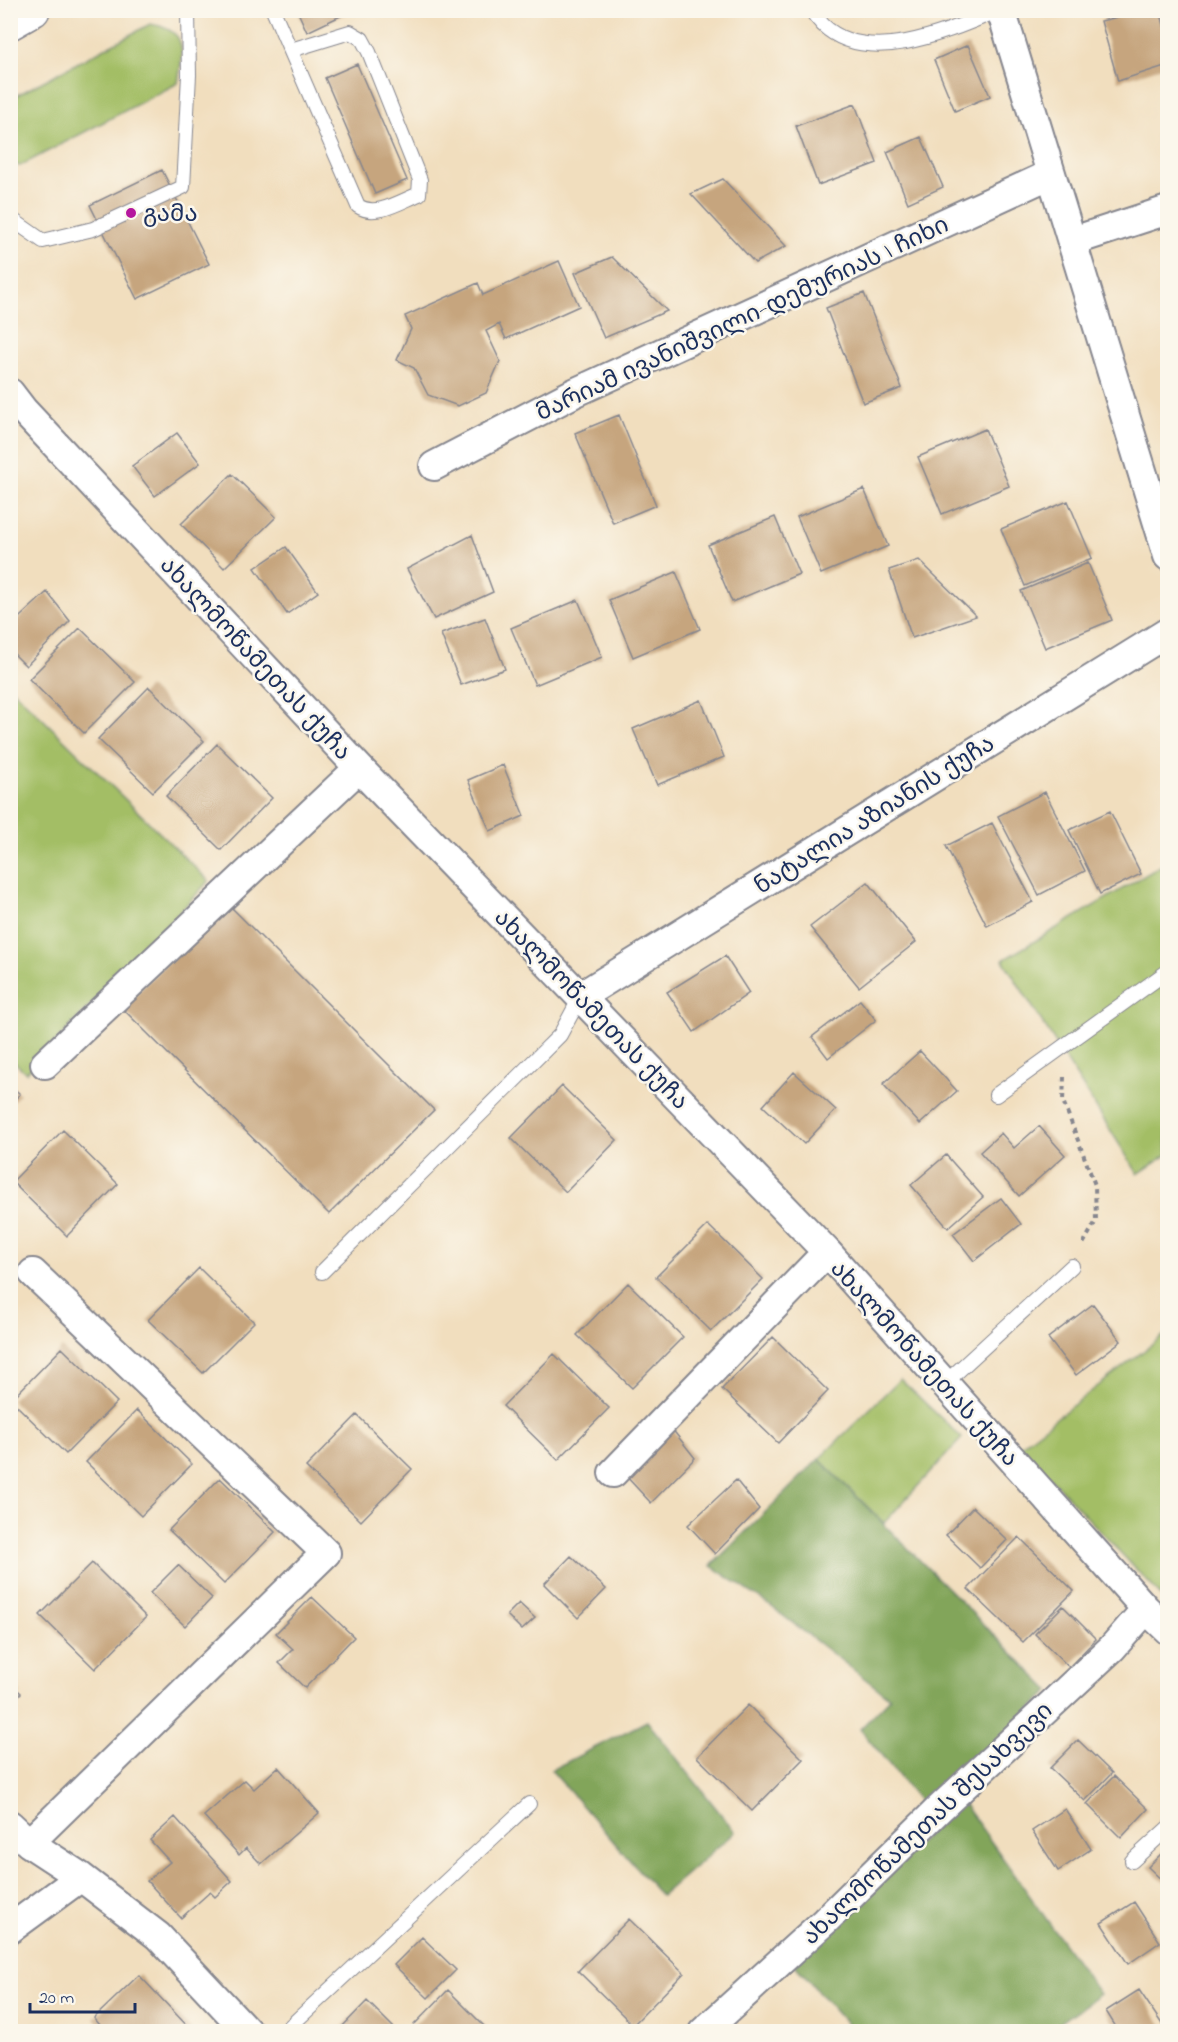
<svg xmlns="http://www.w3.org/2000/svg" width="1178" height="2042" font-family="'Indie Flower','Noto Sans Georgian',sans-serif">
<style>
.green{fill:#a3be65;stroke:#5f7662;stroke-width:1.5}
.forest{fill:#82a55a;stroke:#4e6a5c;stroke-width:1.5}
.building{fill:#c6a57e}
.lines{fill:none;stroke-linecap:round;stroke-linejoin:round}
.service-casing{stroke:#86868e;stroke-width:16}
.minor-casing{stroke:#86868e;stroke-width:32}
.secondary-casing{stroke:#86868e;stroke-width:36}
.path{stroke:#86868e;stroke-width:4;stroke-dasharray:4.5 4.5;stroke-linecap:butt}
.service{stroke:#fff;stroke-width:14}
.minor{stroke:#fff;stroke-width:28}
.secondary{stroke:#fff;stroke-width:33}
.poi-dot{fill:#b5179e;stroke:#fbf7ec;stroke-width:2}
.labels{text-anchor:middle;stroke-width:5;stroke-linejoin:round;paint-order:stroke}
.poi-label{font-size:24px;fill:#1b2f5e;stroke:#fbf7ec;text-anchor:start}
.street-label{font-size:24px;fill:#1b2f5e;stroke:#fbf7ec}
</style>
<rect width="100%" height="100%" fill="#fbf7ec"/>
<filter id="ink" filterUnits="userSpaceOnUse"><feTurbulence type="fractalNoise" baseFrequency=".0167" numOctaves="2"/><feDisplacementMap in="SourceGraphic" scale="12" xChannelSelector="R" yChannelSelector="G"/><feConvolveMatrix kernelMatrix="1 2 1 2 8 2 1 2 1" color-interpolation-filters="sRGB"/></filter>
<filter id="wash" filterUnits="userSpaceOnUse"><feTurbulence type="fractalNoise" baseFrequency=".008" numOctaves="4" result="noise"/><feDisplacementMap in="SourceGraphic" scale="24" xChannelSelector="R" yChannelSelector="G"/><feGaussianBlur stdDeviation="1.35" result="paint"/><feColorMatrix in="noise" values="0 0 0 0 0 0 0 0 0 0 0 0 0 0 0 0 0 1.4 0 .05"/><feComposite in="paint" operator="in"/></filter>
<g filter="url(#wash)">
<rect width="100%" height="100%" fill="#f1debe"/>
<path class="green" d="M150,24C189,30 183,51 178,83L20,166L11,164L10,99Z
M10,687L209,881L26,1073L10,1058Z
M1167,862V1155L1138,1174L1003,960Z
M1167,1333V1602L1020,1446Z
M900,1379L962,1438L884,1523L819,1459Z"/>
<path class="forest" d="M819,1459L1050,1691L925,1808L860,1729L890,1698L768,1604L711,1566Z
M647,1721L735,1832L661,1896L551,1770Z
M962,1801L1100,1994L1049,2031H853L794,1964Z"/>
<g id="blocks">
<path class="building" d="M297,10H353L307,32Z
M1148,10H1160L1168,40V65L1118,81L1101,21Z
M968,45L990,96L955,111L934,60Z
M357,64L407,180L375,194L325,78Z
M855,104L877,163L818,185L796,126Z
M921,137L943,187L908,203L887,152Z
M162,170L209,264L137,299L90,205Z
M723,179L786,246L755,263L691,194Z
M612,257L667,311L604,338L575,273Z
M559,261L579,306L506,339L499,324L486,331L500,361L486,393L458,406L428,395L414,368L397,360L411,329L405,316L478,283L483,295Z
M864,293L902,388L863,403L826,308Z
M619,415L656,505L613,523L575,433Z
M985,429L1009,486L942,514L918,457Z
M177,433L200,463L155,496L132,466Z
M232,474L276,517L224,568L181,524Z
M864,489L888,546L821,574L797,517Z
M1068,501L1092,558L1025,586L1001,529Z
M775,517L799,574L732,602L708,545Z
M472,535L493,592L434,619L407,569Z
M286,547L318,592L287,614L255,568Z
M919,560L976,616L912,638L889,570Z
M1088,563L1112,620L1045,648L1021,591Z
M676,572L700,629L633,657L609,600Z
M47,592L70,621L26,666L10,650V626Z
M578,600L602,657L535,685L511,628Z
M485,618L505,669L461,685L441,634Z
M80,628L135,682L84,733L29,679Z
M149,687L204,741L153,792L98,739Z
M701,700L724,757L657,785L633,729Z
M217,744L272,798L221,850L166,796Z
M503,765L524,816L490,831L468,780Z
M1045,792L1085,871L1039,895L998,816Z
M1110,811L1141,874L1100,894L1069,830Z
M992,823L1033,902L987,926L946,846Z
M868,882L916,942L859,987L810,927Z
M227,903L434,1110L329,1214L122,1008Z
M725,956L749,993L694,1032L667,992Z
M860,1000L876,1020L828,1058L812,1037Z
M920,1051L957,1091L920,1124L883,1084Z
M794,1072L836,1110L804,1144L763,1106Z
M10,1085L20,1094L10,1104Z
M562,1086L617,1140L566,1192L511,1138Z
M1039,1126L1065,1155L1019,1196L980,1152L1001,1133L1014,1148Z
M63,1130L118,1184L67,1236L12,1182Z
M946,1155L983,1197L948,1228L911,1185Z
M1001,1198L1021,1224L974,1261L953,1234Z
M708,1225L763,1279L711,1331L656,1277Z
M199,1268L254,1322L203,1373L148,1320Z
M628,1283L683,1337L632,1388L577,1335Z
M1093,1304L1121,1341L1076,1375L1048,1338Z
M773,1337L828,1391L778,1443L722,1389Z
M62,1348L117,1402L66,1454L11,1400Z
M554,1354L609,1408L558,1460L503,1406Z
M137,1410L192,1464L141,1516L86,1462Z
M357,1415L412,1469L361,1521L306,1467Z
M672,1429L695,1458L651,1503L624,1474Z
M220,1478L275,1532L224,1584L169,1530Z
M736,1480L759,1509L715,1554L688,1525Z
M973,1507L1007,1540L980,1568L946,1535Z
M1019,1537L1074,1591L1023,1642L968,1589Z
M571,1556L606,1589L578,1618L544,1584Z
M92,1563L146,1617L95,1669L40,1615Z
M178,1565L212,1598L185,1626L150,1593Z
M312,1597L354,1637L305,1688L279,1663L293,1649L276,1633Z
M519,1603L535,1618L522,1630L507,1615Z
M1063,1606L1096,1639L1069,1667L1035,1634Z
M10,1683L21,1693L10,1704Z
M748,1705L803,1759L752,1811L697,1757Z
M1078,1740L1112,1773L1085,1801L1050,1768Z
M278,1767L319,1813L261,1864L246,1848L239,1855L204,1816L245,1780L254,1789Z
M1114,1776L1148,1809L1121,1838L1087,1804Z
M1065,1809L1091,1849L1058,1871L1032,1831Z
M175,1817L232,1881L215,1897L210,1892L181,1918L147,1881L170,1862L150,1840Z
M1168,1847V1886L1148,1867Z
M1134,1902L1160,1942L1128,1964L1101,1923Z
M629,1919L684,1973L633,2025L578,1971Z
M422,1937L456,1970L428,1998L394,1965Z
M139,1975L193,2032H106L94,2018Z
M448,1990L490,2032H407Z
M1139,1990L1166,2030L1163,2032H1119L1106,2011Z
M367,2001L398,2032H341L339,2030Z"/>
</g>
</g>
<g filter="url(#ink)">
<use href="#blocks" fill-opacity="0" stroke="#86868e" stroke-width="1.5"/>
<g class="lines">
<defs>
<path id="service" d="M273,10L358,206C376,218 401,201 419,194L420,180L369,52L362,39L350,32L291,50
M812,10C814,16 819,20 823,25C868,68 951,30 999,10
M10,218L43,241L93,229L183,187L189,75L188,10
M996,1095L1168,971
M322,1272L560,1035L581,996
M944,1384L1072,1266
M1132,1861L1168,1828
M284,2032L529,1804"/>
<path id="minor" d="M1001,10L1168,556
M1073,241L1168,210
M10,393L23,410L359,768L827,1252L1146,1609L1168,1630
M434,466L574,393L1051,174
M581,996L1168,632
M45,1064L359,768
M613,1473L827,1252
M10,1825L29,1843L81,1877L158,1936L248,2032
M29,1843L326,1553L33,1273
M10,1929L81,1877
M703,2032L825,1921L939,1809L1112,1648L1146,1609"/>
<path id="secondary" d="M10,23L33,10"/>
</defs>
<use href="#service" class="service-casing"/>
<use href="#minor" class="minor-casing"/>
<use href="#secondary" class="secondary-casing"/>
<path class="path" d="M1064,1077L1063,1101L1095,1185L1096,1221L1082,1246"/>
<use href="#service" class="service"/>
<use href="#minor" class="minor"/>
<use href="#secondary" class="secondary"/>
</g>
</g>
<circle class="poi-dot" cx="131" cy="213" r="6"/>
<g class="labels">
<g class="poi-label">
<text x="143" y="221">გამა</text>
</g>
<g class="street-label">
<text transform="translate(742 318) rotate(-25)" y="8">მარიამ ივანიშვილი-დემურიას I ჩიხი</text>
<text transform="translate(256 658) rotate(47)" y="8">ახალმოწამეთას ქუჩა</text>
<text transform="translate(874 814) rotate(-32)" y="8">ნატალია აზიანის ქუჩა</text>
<text transform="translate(592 1009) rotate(46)" y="8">ახალმოწამეთას ქუჩა</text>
<text transform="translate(925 1363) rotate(48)" y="8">ახალმოწამეთას ქუჩა</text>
<text transform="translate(927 1823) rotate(-44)" y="8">ახალმოწამეთას შესახვევი</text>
</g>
</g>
<rect width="1178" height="2042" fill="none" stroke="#fbf7ec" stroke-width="36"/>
<path d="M30 2003v9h105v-9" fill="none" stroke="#1b2f5e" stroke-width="3"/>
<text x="39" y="2003" font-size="18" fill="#1b2f5e" stroke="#fbf7ec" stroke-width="4.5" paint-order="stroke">20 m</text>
</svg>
